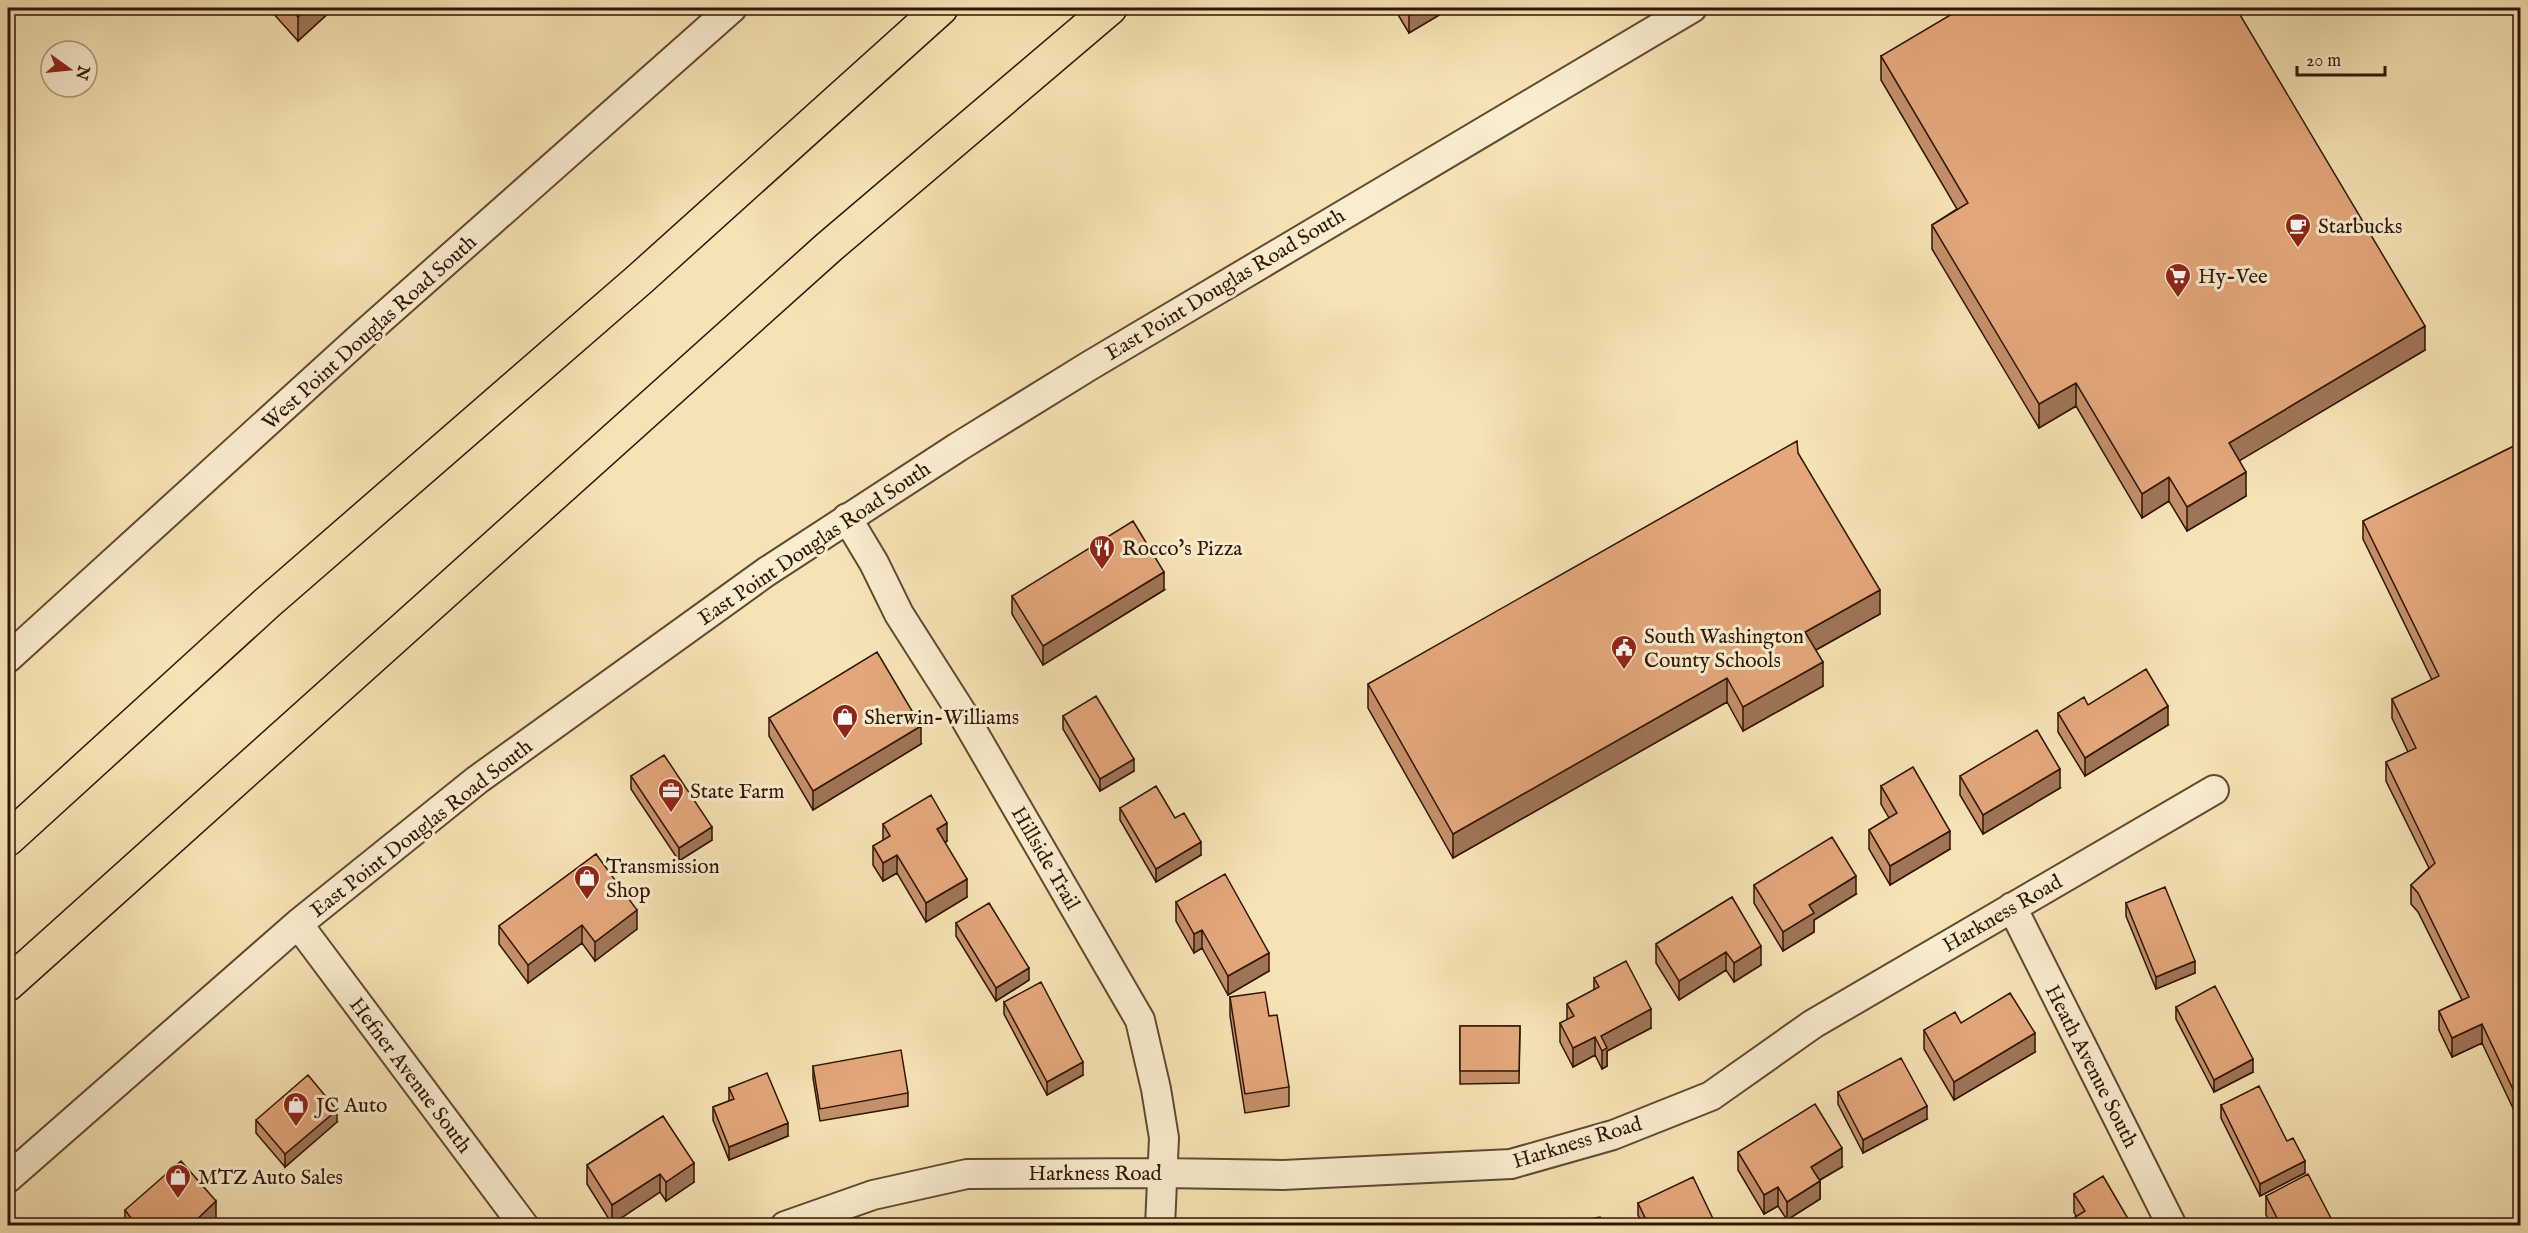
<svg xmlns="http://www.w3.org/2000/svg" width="2528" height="1233" font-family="'IM FELL English',serif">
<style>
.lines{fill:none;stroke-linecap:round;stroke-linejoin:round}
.minor-casing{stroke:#624831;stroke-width:32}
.highway-casing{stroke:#301505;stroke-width:36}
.minor{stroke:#f9edcf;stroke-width:28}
.highway{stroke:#f6e3b5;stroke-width:33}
.wall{fill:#c4906b;stroke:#301505;stroke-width:1.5}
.shaded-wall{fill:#a07557;stroke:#301505;stroke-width:1.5}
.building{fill:#e4a77c;stroke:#301505;stroke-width:1.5}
.labels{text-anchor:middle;stroke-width:6;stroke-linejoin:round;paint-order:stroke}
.poi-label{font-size:21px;fill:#301505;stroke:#f9edcf;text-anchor:start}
.street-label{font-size:21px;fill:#301505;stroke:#f9edcf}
</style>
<rect width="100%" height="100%" fill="#f6e3b5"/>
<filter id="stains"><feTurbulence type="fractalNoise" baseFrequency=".00333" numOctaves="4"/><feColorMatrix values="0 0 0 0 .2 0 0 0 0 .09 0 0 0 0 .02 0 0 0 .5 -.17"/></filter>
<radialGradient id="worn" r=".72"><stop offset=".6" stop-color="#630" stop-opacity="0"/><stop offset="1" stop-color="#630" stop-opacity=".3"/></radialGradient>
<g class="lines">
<defs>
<path id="minor" d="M847,518L874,563L899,614L962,713L1140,1020L1156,1089L1164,1138L1160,1226
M8,658L364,334L732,8
M2012,907L2172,1226
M298,924L524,1226
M8,1178L298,924L477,780L766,572L958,447L1089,366L1692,8
M785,1226L873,1195L967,1174L1163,1173L1283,1175L1511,1164L1613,1135L1711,1096L1813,1024L2214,790"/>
<path id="highway" d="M8,839L267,603L640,279L941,8
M8,984L829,247L1110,8"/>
</defs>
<use href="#minor" class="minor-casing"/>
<use href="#highway" class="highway-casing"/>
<use href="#minor" class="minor"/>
<use href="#highway" class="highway"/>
</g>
<path class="wall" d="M271,8H334L298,41L271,11Z
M1394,8H1451L1409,33Z
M1881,56L2425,350L2239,460L2246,496L2187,531L2169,501L2142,518L2076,406L2039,428L1932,249V225L1957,209L1881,80Z
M2520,443V1123L2482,1043L2452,1057L2439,1030V1011L2462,1000L2418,912L2411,904V885L2429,868L2386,781V762L2408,752L2392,718V699L2432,680L2363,539V521Z
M1798,453L1880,614L1816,650L1823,686L1743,731L1727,702L1453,858L1368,708V684Z
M1164,590L1043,665L1012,614V596Z
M2088,705L2168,725L2085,776L2058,732V713Z
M1063,716L1134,771L1100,791L1063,729Z
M769,718L921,744L813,810L769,736Z
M631,776L712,840L679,861L631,789Z
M1960,776L2060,788L1983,834L1960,795Z
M1881,786L1950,849L1890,885L1869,849V830L1889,818L1881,804Z
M1120,808L1175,818L1201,855L1156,882L1120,820Z
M883,824L947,841L945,843L967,897L926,922L897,873L883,881L873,865V846L883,841Z
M596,854L637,929L595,961L582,943L528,983L499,944V926Z
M1754,885L1856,894L1814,920V932L1783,951L1754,903Z
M1732,897L1761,965L1734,982L1726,970L1679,1000L1656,963V944Z
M1176,902L1269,971L1228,995L1202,948L1194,953L1176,921Z
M2126,903L2195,973L2156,989L2126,916Z
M956,923L1029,980L996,1001L956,936Z
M1594,978L1651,1028L1607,1051V1066L1602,1069L1595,1055L1573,1067L1560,1042V1023L1567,1020V1004L1594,990Z
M1230,997L1269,1016L1289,1087V1106L1245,1113L1230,1016Z
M1004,1002L1083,1075L1047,1095L1004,1014Z
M2176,1007L2253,1072L2214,1092L2176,1019Z
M1961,1023L2035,1052L1954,1100L1924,1049V1030Z
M1460,1026H1520L1519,1083L1460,1084Z
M813,1066L908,1093V1106L820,1121L813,1078Z
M729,1088L788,1136L729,1160L713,1120V1107L729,1101Z
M1838,1092L1927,1119L1863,1153L1838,1104Z
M2221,1105L2287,1141L2305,1173L2260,1196L2221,1118Z
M663,1116L694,1182L666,1201L660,1192L612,1224L587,1184V1165Z
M256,1120L337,1122L285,1167L256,1133Z
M1738,1152L1842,1167L1820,1180V1199L1787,1220L1778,1206L1764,1214L1738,1170Z
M2074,1194L2130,1226L2076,1216L2074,1212Z
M2266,1196L2335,1226H2272L2266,1215Z
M1638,1203L1715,1226H1643L1638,1215Z
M125,1210L216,1220L210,1226H125Z"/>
<path class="shaded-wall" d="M308,8H334L298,41V17Z
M1420,8H1451L1409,33V14Z
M2425,326V350L2229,467V443Z
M2076,383V406L2039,428V404Z
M2246,472V496L2187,531V507Z
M2169,477V501L2142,518V494Z
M1164,572V590L1043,665V646Z
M1880,590V614L1805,656V632Z
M1823,662V686L1743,731V707Z
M1727,678V702L1453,858V834Z
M2168,706V725L2085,776V758Z
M921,726V744L813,810V791Z
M1134,759V771L1100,791V779Z
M2060,769V788L1983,834V815Z
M947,823V841L937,847V829Z
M712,827V840L679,861V848Z
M1950,831V849L1890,885V866Z
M1201,842V855L1156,882V869Z
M897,855V873L883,881V863Z
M1856,876V894L1814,920V932L1783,951V932L1809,905Z
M967,879V897L926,922V903Z
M637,910V929L595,961V942Z
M582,925V943L528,983V965Z
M1202,930V948L1194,953V934Z
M1761,946V965L1734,982V963Z
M1726,952V970L1679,1000V981Z
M1269,953V971L1228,995V976Z
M2195,961V973L2156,989V977Z
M1029,968V980L996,1001V988Z
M1651,1009V1028L1607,1051V1066L1602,1069V1051L1601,1036Z
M2482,1024V1043L2452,1057V1038Z
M2035,1033V1052L1954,1100V1082Z
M1595,1037V1055L1573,1067V1048Z
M2253,1059V1072L2214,1092V1080Z
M1083,1062V1075L1047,1095V1082Z
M1927,1106V1119L1863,1153V1140Z
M337,1110V1122L285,1167V1154Z
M788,1123V1136L729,1160V1147Z
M1842,1148V1167L1811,1185V1167Z
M2305,1161V1173L2260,1196V1184Z
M694,1163V1182L666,1201V1182Z
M660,1174V1192L612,1224V1205Z
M1820,1181V1199L1787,1220V1202Z
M1778,1187V1206L1764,1214V1195Z
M216,1201V1220L210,1226H190Z"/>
<path class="building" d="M290,8H308L298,17Z
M1405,8H1420L1409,14Z
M1962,8H2236L2425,326L2229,443L2246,472L2187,507L2169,477L2142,494L2076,383L2039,404L1932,225L1968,203L1881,56Z
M1797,441L1798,453L1880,590L1805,632L1823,662L1743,707L1727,678L1453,834L1368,684Z
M2520,443V1104L2482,1024L2452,1038L2439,1011L2469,997L2418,893L2411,885L2435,863L2386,762L2416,748L2392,699L2439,676L2363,521Z
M1133,521L1164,572L1043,646L1012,596Z
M877,652L921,726L813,791L769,718Z
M2146,669L2168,706L2085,758L2058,713L2084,697L2088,705Z
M1096,696L1134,759L1100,779L1063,716Z
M2037,730L2060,769L1983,815L1960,776Z
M664,755L712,827L679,848L631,776Z
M1913,767L1950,831L1890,866L1869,830L1897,813L1881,786Z
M1156,786L1175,818L1184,813L1201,842L1156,869L1120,808Z
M931,795L947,823L937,829L967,879L926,903L897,855L883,863L873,846L890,836L883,824Z
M1832,837L1856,876L1809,905L1814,913L1783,932L1754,885Z
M596,854L637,910L595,942L582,925L528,965L499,926Z
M1225,874L1269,953L1228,976L1202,930L1194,934L1176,902Z
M2165,887L2195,961L2156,977L2126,903Z
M1732,897L1761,946L1734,963L1726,952L1679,981L1656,944Z
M989,903L1029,968L996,988L956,923Z
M1626,961L1651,1009L1601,1036L1607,1048L1602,1051L1595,1037L1573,1048L1560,1023L1574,1016L1567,1004L1599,987L1594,978Z
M1041,982L1083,1062L1047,1082L1004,1002Z
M2215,986L2253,1059L2214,1080L2176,1007Z
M1265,992L1269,1016L1277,1015L1289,1087L1245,1094L1230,997Z
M2010,993L2035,1033L1954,1082L1924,1030L1955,1012L1961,1023Z
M1460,1026H1520L1519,1071H1460Z
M901,1050L908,1093L820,1109L813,1066Z
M1901,1058L1927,1106L1863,1140L1838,1092Z
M767,1073L788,1123L729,1147L713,1107L734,1099L729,1088Z
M308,1075L337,1110L285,1154L256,1120Z
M2259,1086L2287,1141L2293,1138L2305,1161L2260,1184L2221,1105Z
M1815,1104L1842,1148L1811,1167L1820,1181L1787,1202L1778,1187L1764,1195L1738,1152Z
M663,1116L694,1163L666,1182L660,1174L612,1205L587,1165Z
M181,1161L216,1201L190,1226H137L125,1210Z
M2308,1174L2335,1226H2281L2266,1196Z
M2103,1176L2130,1222L2124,1226H2061L2085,1211L2074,1194Z
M1693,1177L1715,1223L1710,1226H1649L1638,1203Z
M1600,1217L1602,1226H1551Z"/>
<defs>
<symbol id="cafe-pin" viewBox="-11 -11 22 30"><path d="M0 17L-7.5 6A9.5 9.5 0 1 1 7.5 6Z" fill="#8f2418" stroke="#f9edcf"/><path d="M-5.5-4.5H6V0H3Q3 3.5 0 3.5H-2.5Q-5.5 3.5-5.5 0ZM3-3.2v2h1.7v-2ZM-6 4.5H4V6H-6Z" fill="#fff"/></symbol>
<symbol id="supermarket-pin" viewBox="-11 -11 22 30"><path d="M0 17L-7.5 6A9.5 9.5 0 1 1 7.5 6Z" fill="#8f2418" stroke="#f9edcf"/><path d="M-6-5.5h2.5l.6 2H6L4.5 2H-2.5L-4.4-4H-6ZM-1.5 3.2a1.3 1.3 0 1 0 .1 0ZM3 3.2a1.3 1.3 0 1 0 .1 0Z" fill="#fff"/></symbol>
<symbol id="restaurant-pin" viewBox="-11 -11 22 30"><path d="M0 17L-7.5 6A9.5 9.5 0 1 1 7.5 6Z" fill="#8f2418" stroke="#f9edcf"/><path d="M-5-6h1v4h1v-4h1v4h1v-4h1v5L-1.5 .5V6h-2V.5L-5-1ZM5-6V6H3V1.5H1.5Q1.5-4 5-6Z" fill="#fff"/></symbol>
<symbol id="civic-pin" viewBox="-11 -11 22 30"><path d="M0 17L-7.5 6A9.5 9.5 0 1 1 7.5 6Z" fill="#8f2418" stroke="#f9edcf"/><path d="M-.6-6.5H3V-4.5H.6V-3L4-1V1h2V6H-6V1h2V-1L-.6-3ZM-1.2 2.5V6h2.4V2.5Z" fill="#fff"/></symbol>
<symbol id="shop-pin" viewBox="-11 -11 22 30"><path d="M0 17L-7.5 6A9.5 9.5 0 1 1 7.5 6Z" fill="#8f2418" stroke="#f9edcf"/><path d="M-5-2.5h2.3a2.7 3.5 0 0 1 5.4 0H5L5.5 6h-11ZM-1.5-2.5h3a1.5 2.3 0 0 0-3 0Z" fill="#fff"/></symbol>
<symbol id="office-pin" viewBox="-11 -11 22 30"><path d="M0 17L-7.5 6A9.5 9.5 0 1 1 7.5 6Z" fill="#8f2418" stroke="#f9edcf"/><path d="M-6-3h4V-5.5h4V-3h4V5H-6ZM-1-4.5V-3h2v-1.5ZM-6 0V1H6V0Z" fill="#fff"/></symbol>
</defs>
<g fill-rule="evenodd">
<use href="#cafe-pin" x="2283" y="211" width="30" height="40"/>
<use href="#supermarket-pin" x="2163" y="261" width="30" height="40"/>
<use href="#restaurant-pin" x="1087" y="533" width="30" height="40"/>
<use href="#civic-pin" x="1609" y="633" width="30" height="40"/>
<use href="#shop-pin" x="830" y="702" width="30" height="40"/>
<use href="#office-pin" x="656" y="776" width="30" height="40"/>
<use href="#shop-pin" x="572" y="863" width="30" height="40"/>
<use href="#shop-pin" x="281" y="1090" width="30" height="40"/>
<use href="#shop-pin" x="163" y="1162" width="30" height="40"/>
</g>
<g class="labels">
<g class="poi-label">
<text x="2318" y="233">Starbucks</text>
<text x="2198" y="283">Hy-Vee</text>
<text x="1122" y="555">Rocco's Pizza</text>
<text x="1644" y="643">South Washington<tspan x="1644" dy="24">County Schools</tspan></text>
<text x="864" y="724">Sherwin-Williams</text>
<text x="690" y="798">State Farm</text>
<text x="606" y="873">Transmission<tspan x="606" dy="24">Shop</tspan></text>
<text x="316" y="1112">JC Auto</text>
<text x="198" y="1184">MTZ Auto Sales</text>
</g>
<g class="street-label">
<text transform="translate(1225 284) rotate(-31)" y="7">East Point Douglas Road South</text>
<text transform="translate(369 332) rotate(-42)" y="7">West Point Douglas Road South</text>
<text transform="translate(814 543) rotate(-34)" y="7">East Point Douglas Road South</text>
<text transform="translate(421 828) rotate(-38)" y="7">East Point Douglas Road South</text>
<text transform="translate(1046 858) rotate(60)" y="7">Hillside Trail</text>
<text transform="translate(2002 913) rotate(-30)" y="7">Harkness Road</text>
<text transform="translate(2092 1066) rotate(63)" y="7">Heath Avenue South</text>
<text transform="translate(411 1075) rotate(53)" y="7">Hefner Avenue South</text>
<text transform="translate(1577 1142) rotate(-17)" y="7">Harkness Road</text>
<text x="1095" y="1180">Harkness Road</text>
</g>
</g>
<rect width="2528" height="1233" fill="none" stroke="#f6e3b5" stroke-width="30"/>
<rect x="9" y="9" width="2510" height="1215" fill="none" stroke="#301505" stroke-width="3"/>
<rect x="15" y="15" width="2498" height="1203" fill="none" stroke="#301505" stroke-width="1.5"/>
<g transform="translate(69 69) rotate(105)"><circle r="28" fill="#f9edcf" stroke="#a9977e" stroke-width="1.5"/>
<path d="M0-4.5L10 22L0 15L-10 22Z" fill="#8f2418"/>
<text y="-9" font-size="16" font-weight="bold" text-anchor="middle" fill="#301505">N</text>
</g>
<path d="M2297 66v9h88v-9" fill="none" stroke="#301505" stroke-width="3"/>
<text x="2306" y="66" font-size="18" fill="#301505" stroke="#f9edcf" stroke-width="4.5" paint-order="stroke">20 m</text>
<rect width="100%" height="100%" filter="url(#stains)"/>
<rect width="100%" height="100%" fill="url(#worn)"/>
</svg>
